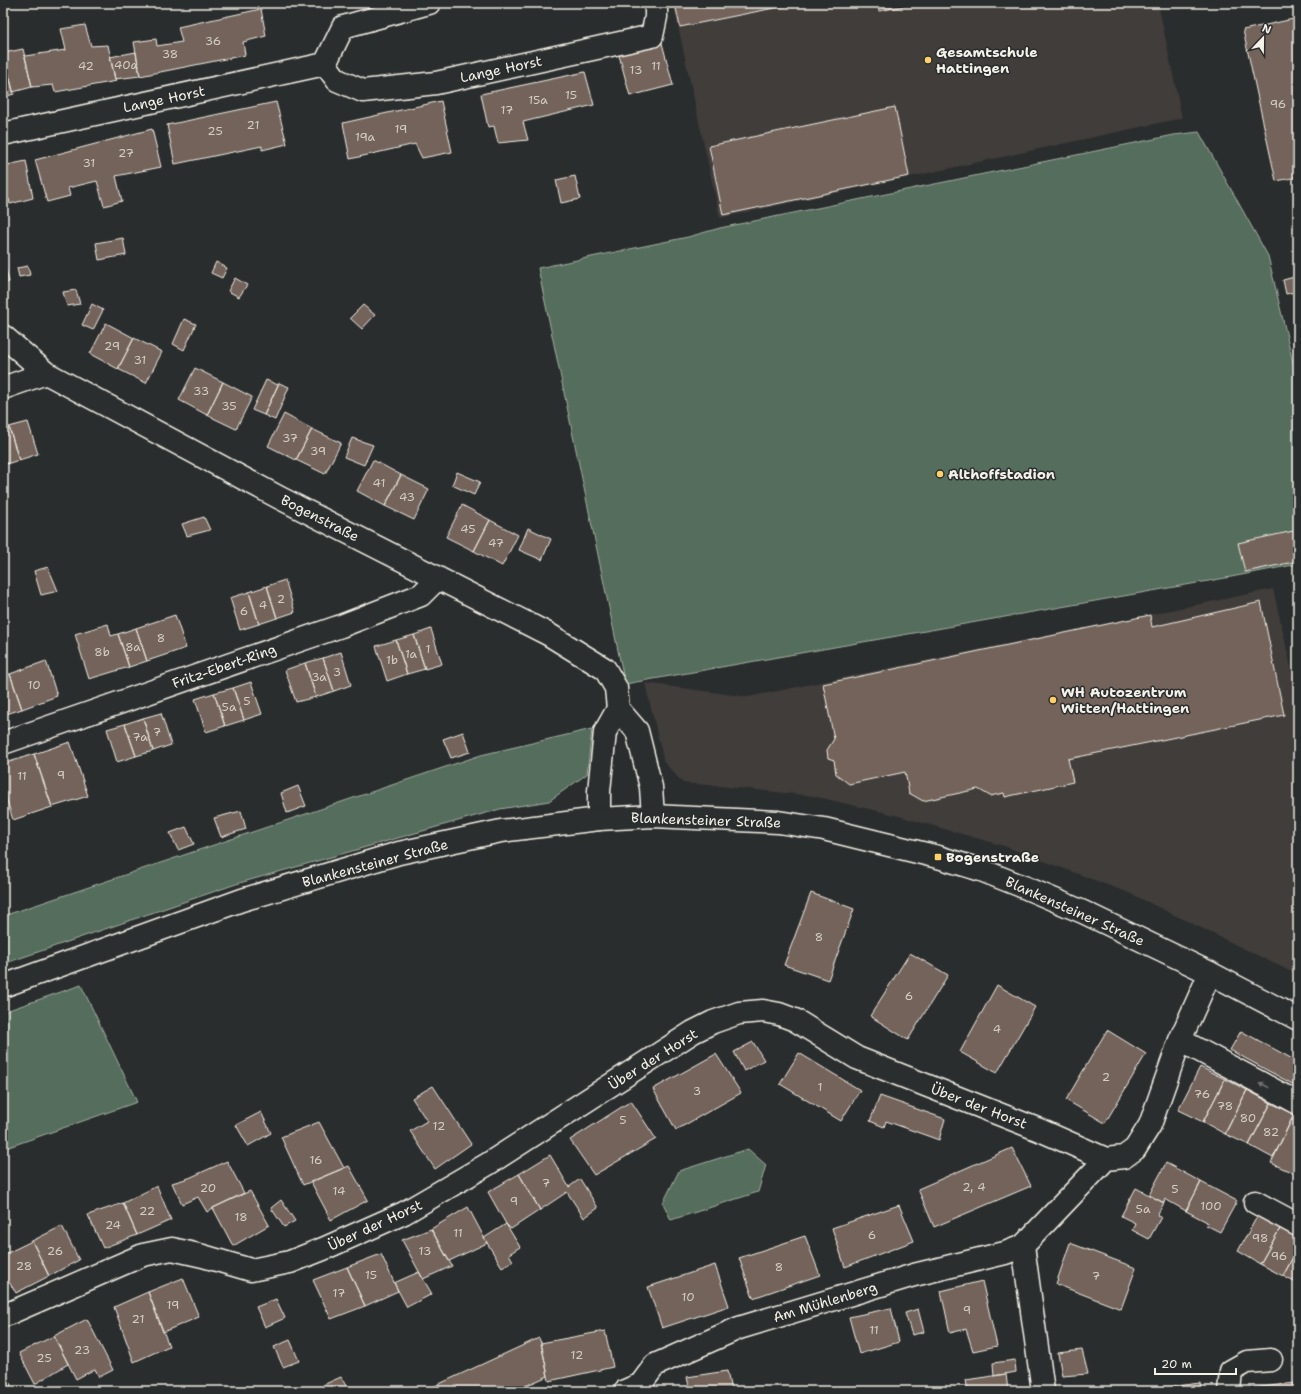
<svg xmlns="http://www.w3.org/2000/svg" width="1301" height="1394" font-family="'Shantell Sans',sans-serif">
<style>
.built{fill:#403d3b}
.green{fill:#546d5c;stroke:#a4afa2}
.building{fill:#73635a;stroke:#f4f1e8}
.lines{fill:none;stroke-linecap:round;stroke-linejoin:round}
.minor-casing{stroke:#f4f1e8;stroke-width:25}
.major-casing{stroke:#f4f1e8;stroke-width:25}
.minor{stroke:#2a2d2e;stroke-width:22}
.major{stroke:#2a2d2e;stroke-width:22}
.oneway{fill:#71726f}
.poi-dot{fill:#ffd166;stroke:#2a2d2e;stroke-width:1.5}
.labels{text-anchor:middle;stroke-width:3;stroke-linejoin:round;paint-order:stroke}
.number-label{font-size:12px;fill:#d4cec4}
.poi-label{font-size:14px;font-weight:bold;fill:#f4f1e8;stroke:#2a2d2e;text-anchor:start}
.street-label{font-size:14px;fill:#f4f1e8;stroke:#2a2d2e}
</style>
<rect width="100%" height="100%" fill="#2a2d2e"/>
<filter id="ink" filterUnits="userSpaceOnUse"><feTurbulence type="fractalNoise" baseFrequency=".025" numOctaves="2"/><feDisplacementMap in="SourceGraphic" scale="8" xChannelSelector="R" yChannelSelector="G"/><feConvolveMatrix kernelMatrix="1 2 1 2 8 2 1 2 1" color-interpolation-filters="sRGB"/></filter>
<g filter="url(#ink)">
<path class="built" d="M673,3H1158L1182,118L720,218Z
M1273,589L1298,697V975L1129,893L1004,846L895,815L813,796L719,786L683,783L664,762L645,683L748,697Z"/>
<path class="green" d="M1199,132L1268,256L1298,384V564L1231,577L625,684L538,268L688,237L720,228L1174,135Z
M592,729L587,774L549,801L500,809L236,884L3,964V916L481,755Z
M81,985L137,1102L3,1149V1012Z
M748,1149L766,1165L758,1192L671,1220L663,1203L679,1171Z"/>
<path class="building" d="M286,3H306L288,8Z
M675,3H799L680,27Z
M877,3H919L879,11Z
M261,9L266,36L243,42L245,55L140,76L134,42L156,39L157,46L182,42L178,27Z
M1298,18V177L1276,181L1243,30Z
M85,25L91,46L108,45L115,79L117,81L55,92L53,85L32,87L25,56L66,50L61,29Z
M662,43L673,85L630,96L619,55Z
M23,49L32,87L13,92L4,53Z
M136,52L140,76L115,79L110,57Z
M3,53L14,94L3,97Z
M585,72L594,105L523,122L528,140L498,143L494,126L488,127L481,94Z
M441,101L452,152L422,158L415,144L350,159L343,123Z
M276,102L287,144L262,150V146L175,164L167,125Z
M895,107L909,176L723,215L709,146Z
M152,129L161,167L116,176L122,201L104,206L97,181L68,188L70,196L47,202L35,160Z
M26,161L33,198L10,204L9,199L3,200V166Z
M575,176L580,199L561,203L556,180Z
M123,238L126,255L99,260L96,243Z
M3,258L9,282L3,283Z
M216,262L227,268L222,278L211,273Z
M28,266L30,275L19,277L17,268Z
M1298,276V291L1286,294L1283,280Z
M235,278L247,285L239,297L228,291Z
M76,290L80,304L67,306L63,292Z
M92,304L103,310L93,330L82,325Z
M363,305L375,315L362,329L350,318Z
M184,319L196,324L184,350L173,344Z
M106,323L134,338L118,369L90,354Z
M134,338L162,352L146,383L118,369Z
M195,368L223,382L207,415L179,400Z
M266,380L278,385L264,415L252,410Z
M223,382L252,397L236,429L207,415Z
M279,383L289,387L275,420L264,415Z
M284,414L312,429L296,460L268,446Z
M28,422L38,454L19,460L9,427Z
M9,427L19,460L3,465V429Z
M312,429L341,443L325,474L296,460Z
M352,438L373,445L364,465L344,457Z
M373,460L401,475L385,506L357,491Z
M457,472L480,482L474,495L452,485Z
M401,475L429,489L414,520L385,506Z
M462,505L490,520L474,551L446,537Z
M204,517L210,530L187,536L182,524Z
M490,520L518,535L502,566L474,551Z
M528,528L551,539L542,560L519,550Z
M1298,530V561L1245,572L1238,543Z
M48,567L58,591L41,595L34,571Z
M285,580L295,612L277,618L267,586Z
M267,586L277,618L259,624L249,592Z
M249,592L259,624L240,630L230,598Z
M1261,602L1284,715L1068,759L1073,782L1005,797L1004,793L990,796L978,789L923,801L909,793L905,772L849,784L836,774L834,760L828,758L827,750L834,739L823,684L1150,615L1152,627Z
M175,615L186,648L147,661L136,628Z
M108,624L111,636L118,634L129,667L89,679L75,634Z
M136,628L147,661L129,667L118,634Z
M431,629L442,664L425,669L414,635Z
M414,635L425,669L407,674L396,640Z
M396,640L407,674L387,681L376,646Z
M341,652L351,685L334,691L323,658Z
M323,658L334,691L316,697L305,663Z
M46,661L57,696L22,709L10,674Z
M305,663L316,697L296,702L285,670Z
M10,674L22,709L3,715V676Z
M251,682L262,714L244,720L233,688Z
M233,688L244,720L225,726L214,693Z
M214,693L225,726L206,732L195,699Z
M161,713L171,745L153,751L143,718Z
M143,718L153,751L136,756L125,724Z
M125,724L136,756L117,762L107,729Z
M463,732L470,752L451,758L443,739Z
M70,742L88,796L52,807L34,754Z
M34,754L52,807L13,820L3,788V764Z
M298,786L306,806L287,813L281,793Z
M241,811L246,829L221,837L214,818Z
M186,827L194,844L178,850L170,833Z
M811,893L854,909L828,980L784,965Z
M910,953L948,975L908,1040L870,1016Z
M997,985L1035,1007L997,1073L960,1052Z
M1107,1030L1146,1054L1105,1123L1066,1100Z
M1241,1031L1298,1062V1087L1230,1050Z
M753,1042L764,1060L744,1071L734,1052Z
M799,1053L860,1090L841,1121L780,1084Z
M716,1054L741,1093L676,1130L653,1089Z
M1200,1067L1225,1079L1203,1122L1178,1110Z
M1225,1079L1247,1090L1225,1134L1203,1122Z
M433,1086L471,1144L435,1169L410,1131L427,1121L412,1098Z
M1247,1090L1271,1103L1249,1145L1225,1134Z
M880,1096L945,1119L939,1140L886,1121L884,1127L870,1121Z
M631,1101L656,1139L594,1175L570,1140Z
M1271,1103L1294,1114L1273,1158L1249,1145Z
M261,1112L271,1133L248,1146L236,1125Z
M1292,1119L1298,1123V1164L1293,1173L1271,1163Z
M319,1122L344,1168L303,1185L281,1137Z
M1012,1148L1031,1186L934,1227L918,1189Z
M550,1155L569,1187L580,1179L598,1208L584,1218L567,1192L540,1210L519,1174Z
M227,1161L244,1193L213,1208L207,1212L198,1197L182,1204L172,1183L189,1178Z
M1166,1163L1201,1182L1186,1211L1165,1199L1164,1203L1149,1195Z
M1298,1164V1176L1293,1173Z
M349,1166L368,1200L331,1220L311,1182Z
M519,1174L540,1210L511,1229L506,1224L488,1192Z
M1201,1182L1237,1201L1220,1232L1206,1225L1207,1222L1186,1211Z
M157,1186L171,1220L137,1235L123,1203Z
M1136,1188L1164,1203L1157,1215L1161,1217L1149,1239L1132,1230L1135,1223L1121,1216Z
M250,1191L269,1225L233,1246L213,1208Z
M281,1200L295,1221L284,1227L271,1208Z
M123,1203L137,1235L103,1248L88,1215Z
M899,1205L914,1241L845,1267L832,1228Z
M468,1207L487,1243L449,1261L431,1229Z
M1259,1213L1282,1225L1260,1264L1238,1251Z
M506,1224L520,1247L509,1254L513,1261L502,1267L484,1238Z
M1282,1225L1298,1234V1248L1283,1276L1260,1264Z
M62,1226L79,1260L49,1276L32,1241Z
M431,1229L452,1266L423,1279L402,1240Z
M805,1236L820,1275L753,1298L739,1258Z
M32,1241L49,1276L16,1293L9,1282L3,1286V1255Z
M1070,1243L1136,1268L1121,1309L1056,1284Z
M1298,1248V1284L1283,1276Z
M381,1254L398,1291L365,1306L347,1267Z
M715,1265L729,1306L662,1328L648,1287Z
M347,1267L365,1306L331,1319L313,1280Z
M419,1272L432,1294L407,1307L394,1283Z
M183,1278L199,1317L163,1332L148,1292Z
M982,1281L997,1346L973,1351L966,1329L950,1333L941,1291Z
M148,1292L169,1346L134,1362L114,1307Z
M276,1299L285,1318L265,1327L256,1307Z
M891,1308L899,1342L859,1354L849,1317Z
M918,1309L924,1332L912,1335L905,1313Z
M87,1319L113,1370L99,1377L95,1369L76,1379L54,1336Z
M605,1331L613,1367L549,1381L541,1343Z
M54,1336L68,1364L35,1384L19,1353Z
M539,1338L541,1343L548,1376L514,1391H424Z
M290,1340L299,1361L283,1367L274,1347Z
M1082,1350L1088,1374L1062,1376L1058,1353Z
M1015,1360L1016,1372L994,1376L993,1363Z
M3,1370L14,1391H3Z
M727,1371L731,1391H690L687,1377Z
M1006,1374L1008,1391H968L966,1380Z
M341,1377L349,1391H327L323,1385Z
M1200,1383L1201,1391H1161L1160,1388Z
M1296,1383V1391H1233V1390Z"/>
<g class="lines">
<defs>
<path id="minor" d="M429,3L343,27L325,64L337,80L363,91L436,83L652,36L656,17V3
M3,134L325,64
M3,336L46,373L280,498L548,634L605,669L616,688L618,709L637,731L651,787L653,816
M3,388L46,373
M3,743L341,626L421,595L438,578
M599,819V791L605,732L618,709
M1180,1040L1298,1103
M1255,1202L1298,1225
M1023,1246L1043,1391
M3,1316L143,1255L172,1249L203,1256L251,1270L290,1262L323,1249L404,1213L488,1164L693,1032L713,1022L739,1013L763,1011L779,1014L795,1020L857,1058L1042,1131L1106,1159L1124,1157L1135,1149L1150,1125L1180,1040L1210,973
M625,1391L641,1384L655,1365L739,1328L914,1275L1005,1253L1023,1246L1106,1159
M1229,1391L1231,1371L1247,1362L1271,1360"/>
<path id="major" d="M3,986L242,900L399,853L501,831L599,819L653,816L778,822L824,829L938,857L981,870L1024,887L1083,912L1210,973L1298,1019"/>
</defs>
<use href="#minor" class="minor-casing"/>
<use href="#major" class="major-casing"/>
<use href="#minor" class="minor"/>
<use href="#major" class="major"/>
</g>
<defs><path id="oneway-solid" d="M-6-.8H1V-3.2L6.5 0L1 3.2V.8H-6Z"/></defs>
<use class="oneway" href="#oneway-solid" transform="translate(1264 1085) rotate(-152)"/>
</g>
<g class="poi-dot">
<circle cx="928" cy="60" r="4"/>
<circle cx="940" cy="474" r="4"/>
<circle cx="1053" cy="700" r="4"/>
<rect x="934" y="853" width="8" height="8" rx="2"/>
</g>
<g class="labels">
<g class="number-label">
<text x="213" y="45">36</text>
<text x="170" y="58">38</text>
<text x="126" y="69">40a</text>
<text x="86" y="70">42</text>
<text x="656" y="70">11</text>
<text x="636" y="74">13</text>
<text x="571" y="99">15</text>
<text x="538" y="104">15a</text>
<text x="1278" y="108">96</text>
<text x="507" y="114">17</text>
<text x="253" y="129">21</text>
<text x="401" y="133">19</text>
<text x="215" y="135">25</text>
<text x="365" y="141">19a</text>
<text x="126" y="157">27</text>
<text x="89" y="167">31</text>
<text x="112" y="350">29</text>
<text x="140" y="364">31</text>
<text x="201" y="395">33</text>
<text x="229" y="410">35</text>
<text x="290" y="442">37</text>
<text x="318" y="455">39</text>
<text x="379" y="487">41</text>
<text x="407" y="501">43</text>
<text x="468" y="533">45</text>
<text x="496" y="547">47</text>
<text x="281" y="603">2</text>
<text x="263" y="609">4</text>
<text x="244" y="615">6</text>
<text x="161" y="642">8</text>
<text x="133" y="651">8a</text>
<text x="428" y="653">1</text>
<text x="102" y="656">8b</text>
<text x="411" y="658">1a</text>
<text x="392" y="664">1b</text>
<text x="337" y="676">3</text>
<text x="319" y="681">3a</text>
<text x="34" y="689">10</text>
<text x="247" y="705">5</text>
<text x="229" y="711">5a</text>
<text x="157" y="736">7</text>
<text x="140" y="741">7a</text>
<text x="61" y="779">9</text>
<text x="22" y="780">11</text>
<text x="819" y="941">8</text>
<text x="909" y="1000">6</text>
<text x="997" y="1033">4</text>
<text x="1106" y="1081">2</text>
<text x="820" y="1091">1</text>
<text x="697" y="1095">3</text>
<text x="1202" y="1098">76</text>
<text x="1225" y="1110">78</text>
<text x="1248" y="1122">80</text>
<text x="623" y="1124">5</text>
<text x="439" y="1130">12</text>
<text x="1271" y="1136">82</text>
<text x="316" y="1164">16</text>
<text x="546" y="1187">7</text>
<text x="974" y="1191">2, 4</text>
<text x="208" y="1192">20</text>
<text x="1175" y="1193">5</text>
<text x="339" y="1195">14</text>
<text x="514" y="1205">9</text>
<text x="1211" y="1210">100</text>
<text x="1143" y="1213">5a</text>
<text x="147" y="1215">22</text>
<text x="241" y="1221">18</text>
<text x="113" y="1229">24</text>
<text x="458" y="1237">11</text>
<text x="872" y="1239">6</text>
<text x="1260" y="1242">98</text>
<text x="55" y="1255">26</text>
<text x="425" y="1255">13</text>
<text x="1279" y="1260">96</text>
<text x="24" y="1270">28</text>
<text x="779" y="1271">8</text>
<text x="371" y="1279">15</text>
<text x="1096" y="1280">7</text>
<text x="339" y="1297">17</text>
<text x="688" y="1301">10</text>
<text x="173" y="1309">19</text>
<text x="967" y="1314">9</text>
<text x="138" y="1323">21</text>
<text x="874" y="1334">11</text>
<text x="82" y="1354">23</text>
<text x="577" y="1359">12</text>
<text x="44" y="1362">25</text>
</g>
<g class="poi-label">
<text x="936" y="57">Gesamtschule<tspan x="936" dy="16">Hattingen</tspan></text>
<text x="948" y="479">Althoffstadion</text>
<text x="1061" y="697">WH Autozentrum<tspan x="1061" dy="16">Witten/Hattingen</tspan></text>
<text x="946" y="862">Bogenstraße</text>
</g>
<g class="street-label">
<text transform="translate(501 69) rotate(-12)" y="5">Lange Horst</text>
<text transform="translate(164 99) rotate(-12)" y="5">Lange Horst</text>
<text transform="translate(320 518) rotate(27)" y="5">Bogenstraße</text>
<text transform="translate(224 666) rotate(-19)" y="5">Fritz-Ebert-Ring</text>
<text transform="translate(706 820) rotate(2)" y="5">Blankensteiner Straße</text>
<text transform="translate(375 863) rotate(-15)" y="5">Blankensteiner Straße</text>
<text transform="translate(1075 911) rotate(24)" y="5">Blankensteiner Straße</text>
<text transform="translate(653 1059) rotate(-32)" y="5">Über der Horst</text>
<text transform="translate(979 1106) rotate(21)" y="5">Über der Horst</text>
<text transform="translate(375 1225) rotate(-25)" y="5">Über der Horst</text>
<text transform="translate(825 1302) rotate(-17)" y="5">Am Mühlenberg</text>
</g>
</g>
<rect width="1301" height="1394" fill="none" stroke="#2a2d2e" stroke-width="16"/>
<rect x="8" y="8" width="1285" height="1378" fill="none" stroke="#f4f1e8" stroke-width="1.5" filter="url(#ink)"/>
<g transform="translate(1263 38) rotate(22)" stroke="#2a2d2e" stroke-width="3" paint-order="stroke">
<path d="M0-3L7 15L0 10L-7 15Z" fill="#f4f1e8"/>
<text y="-6" font-size="11" font-weight="bold" text-anchor="middle" fill="#f4f1e8">N</text>
</g>
<path d="M1155 1368v6h81v-6" fill="none" stroke="#f4f1e8" stroke-width="2"/>
<text x="1161" y="1368" font-size="12" fill="#f4f1e8" stroke="#2a2d2e" stroke-width="3" paint-order="stroke">20 m</text>
</svg>
